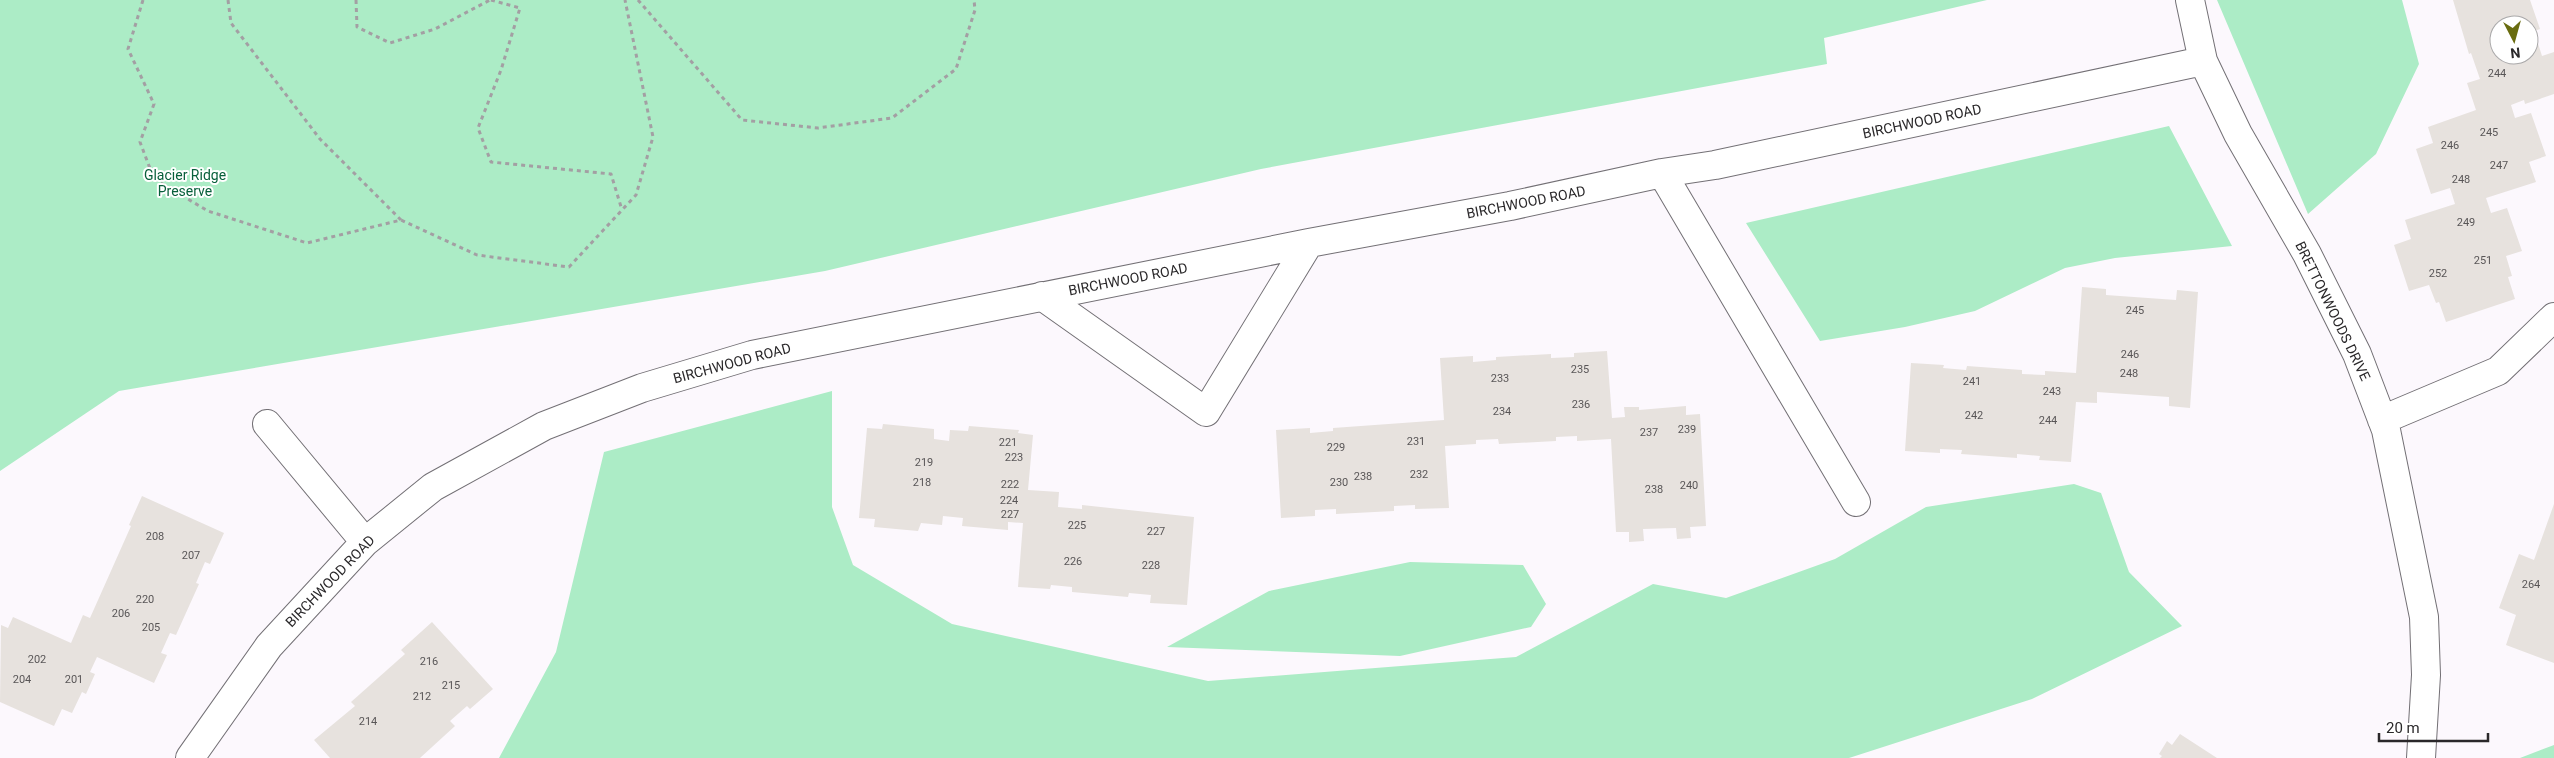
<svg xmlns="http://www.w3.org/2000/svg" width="2554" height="758" font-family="Roboto,sans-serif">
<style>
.green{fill:#acecc6}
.building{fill:#e7e2de;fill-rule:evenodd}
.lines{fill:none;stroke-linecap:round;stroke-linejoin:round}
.minor-casing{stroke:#737075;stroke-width:30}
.path{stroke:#a39fa3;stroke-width:3;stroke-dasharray:4 4;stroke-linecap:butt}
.minor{stroke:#fff;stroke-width:28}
.labels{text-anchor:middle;stroke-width:4;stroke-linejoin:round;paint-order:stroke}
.number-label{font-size:11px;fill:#595657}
.street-label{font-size:14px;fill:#2a282a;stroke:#fff}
.park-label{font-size:14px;fill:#075f3a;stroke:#fff}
</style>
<rect width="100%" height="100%" fill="#fcf8fd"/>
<path class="green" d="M0,0H1987L1824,38L1827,64L1261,169L825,271L119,391L0,471Z
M2217,0H2402L2419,64L2376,154L2308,214Z
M2169,126L2232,246L2115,258L2065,268L1975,311L1905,327L1820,341L1746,223Z
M832,391V507L853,565L952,624L1208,681L1516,657L1653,584L1726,598L1835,559L1926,507L2074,484L2101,493L2129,572L2182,626L2032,699L1849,758H499L556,652L604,452Z
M1410,562L1523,565L1546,604L1531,627L1400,656L1167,647L1269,591Z
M2554,745V758H2520Z"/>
<path class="building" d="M2453,0H2530L2540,29L2534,31L2542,56L2554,52V94L2525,104L2524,100L2511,105L2515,118L2531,113L2546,156L2529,162L2536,182L2486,198L2491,213L2507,208L2522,251L2506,256L2512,276L2508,277L2515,299L2446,322L2439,302L2436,303L2429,285L2409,291L2394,245L2411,239L2405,220L2455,204L2450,188L2431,194L2416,149L2433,143L2428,127L2476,110L2467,83L2480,79L2471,53L2469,54ZM2499,25H2529V55H2499Z
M2082,287L2106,289V295L2176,300L2177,290L2198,292L2190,408L2169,406V397L2097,392V403L2076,402L2071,462L2039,460L2040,456L2017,454V458L1961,454L1962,450L1940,449V453L1905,451L1911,363L1944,365L1943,368L1966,370L1967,366L2022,370V374L2045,375V371L2076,373Z
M1607,351L1612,418L1625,417L1624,407H1639V410L1686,406V415L1700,414L1706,526L1690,527L1691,538L1677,539L1676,528L1643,529L1644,541L1629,542V532H1616L1611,439L1577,441V436L1556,437V441L1499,444L1498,439L1476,440V444L1445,446L1449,508L1415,509V505L1394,506V511L1336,514V509L1315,510V516L1281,518L1276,430L1310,428V433L1333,431V428L1444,420L1440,358L1473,356V362L1496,360V357L1551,354V358L1574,357V353Z
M883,424L934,429V439L949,441L950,430L968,431L969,426L1019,430L1018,433L1033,435L1028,490L1059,492L1058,507L1082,509V505L1194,517L1187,605L1150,603L1151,595L1129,593L1128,597L1072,592V587L1051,585L1050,589L1018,587L1023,523L1008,522V530L962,526L963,518L943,516L942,525L921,523L918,531L874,527L875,519L859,518L867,428L882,429Z
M142,496L224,533L210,564L205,562L196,583L199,584L176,635L170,633L161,653L167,655L154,683L97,657L90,672L95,674L86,694L82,692L72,713L62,709L54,726L0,702L1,625L8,628L13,617L71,643L83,615L90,618L131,526L129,525Z
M2554,504V663L2506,645L2516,615L2499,608L2519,554L2534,560Z
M432,622L493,689L470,709L467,706L450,721L455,726L420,758H330L314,740L355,706L351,702L405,654L401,650Z
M2180,734L2217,758H2160L2162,756L2159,754L2167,741L2172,745Z"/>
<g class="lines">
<defs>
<path id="minor" d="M2190,0L2203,61L2238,134L2307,254L2357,354L2386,430L2424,617L2426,675L2421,758
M1662,173L1856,502
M1042,296L1206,412L1309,243
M2382,420L2498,371L2554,317
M267,424L365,542
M190,758L269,646L365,542L433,487L544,426L642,388L752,355L1309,243L1510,206L1662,173L1715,165L2203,61"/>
</defs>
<use href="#minor" class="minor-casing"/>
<path class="path" d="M143,0L128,49L154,104L140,142L154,179L208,211L307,243L401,220L477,255L569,267L636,195L653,137L625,0
M228,0L231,23L320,139L401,220
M356,0L357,27L390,43L435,29L490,0
M491,0L520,8L501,70L478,128L491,162L611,174L622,210
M638,0L742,120L818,128L892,118L956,69L975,10L974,0"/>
<use href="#minor" class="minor"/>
</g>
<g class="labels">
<g class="number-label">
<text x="2497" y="77">244</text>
<text x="2489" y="136">245</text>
<text x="2450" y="149">246</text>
<text x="2499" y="169">247</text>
<text x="2461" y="183">248</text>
<text x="2466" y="226">249</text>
<text x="2483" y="264">251</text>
<text x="2438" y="277">252</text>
<text x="2135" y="314">245</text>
<text x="2130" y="358">246</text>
<text x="1580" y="373">235</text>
<text x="2129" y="377">248</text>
<text x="1500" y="382">233</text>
<text x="1972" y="385">241</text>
<text x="2052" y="395">243</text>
<text x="1581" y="408">236</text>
<text x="1502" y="415">234</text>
<text x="1974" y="419">242</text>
<text x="2048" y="424">244</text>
<text x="1687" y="433">239</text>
<text x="1649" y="436">237</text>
<text x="1416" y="445">231</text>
<text x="1008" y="446">221</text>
<text x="1336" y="451">229</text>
<text x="1014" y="461">223</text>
<text x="924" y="466">219</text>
<text x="1419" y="478">232</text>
<text x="1363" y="480">238</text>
<text x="922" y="486">218</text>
<text x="1339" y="486">230</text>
<text x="1010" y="488">222</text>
<text x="1689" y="489">240</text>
<text x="1654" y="493">238</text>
<text x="1009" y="504">224</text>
<text x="1010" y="518">227</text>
<text x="1077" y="529">225</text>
<text x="1156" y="535">227</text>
<text x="155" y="540">208</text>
<text x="191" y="559">207</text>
<text x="1073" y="565">226</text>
<text x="1151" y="569">228</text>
<text x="2531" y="588">264</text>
<text x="145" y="603">220</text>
<text x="121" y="617">206</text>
<text x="151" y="631">205</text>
<text x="37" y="663">202</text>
<text x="429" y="665">216</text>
<text x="22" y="683">204</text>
<text x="74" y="683">201</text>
<text x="451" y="689">215</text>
<text x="422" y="700">212</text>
<text x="368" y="725">214</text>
</g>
<g class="street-label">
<text transform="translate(1922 121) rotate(-12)" y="5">BIRCHWOOD ROAD</text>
<text transform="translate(1526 202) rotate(-11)" y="5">BIRCHWOOD ROAD</text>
<text transform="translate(1128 279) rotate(-11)" y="5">BIRCHWOOD ROAD</text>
<text transform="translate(2333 311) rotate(64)" y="5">BRETTONWOODS DRIVE</text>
<text transform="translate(732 363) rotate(-15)" y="5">BIRCHWOOD ROAD</text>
<text transform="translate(330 581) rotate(-46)" y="5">BIRCHWOOD ROAD</text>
</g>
<g class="park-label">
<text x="185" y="180">Glacier Ridge<tspan x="185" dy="16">Preserve</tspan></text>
</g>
</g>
<g transform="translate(2514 40) rotate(174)"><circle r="24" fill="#ffffff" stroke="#aaa9aa"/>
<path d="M0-4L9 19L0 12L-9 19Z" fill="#696c0f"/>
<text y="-8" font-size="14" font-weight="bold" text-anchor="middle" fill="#2a282a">N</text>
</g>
<path d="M2379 733v8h109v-8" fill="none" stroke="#2a282a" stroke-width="2.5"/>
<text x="2386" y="733" font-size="15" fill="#2a282a" stroke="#ffffff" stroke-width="4" paint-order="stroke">20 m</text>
</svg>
